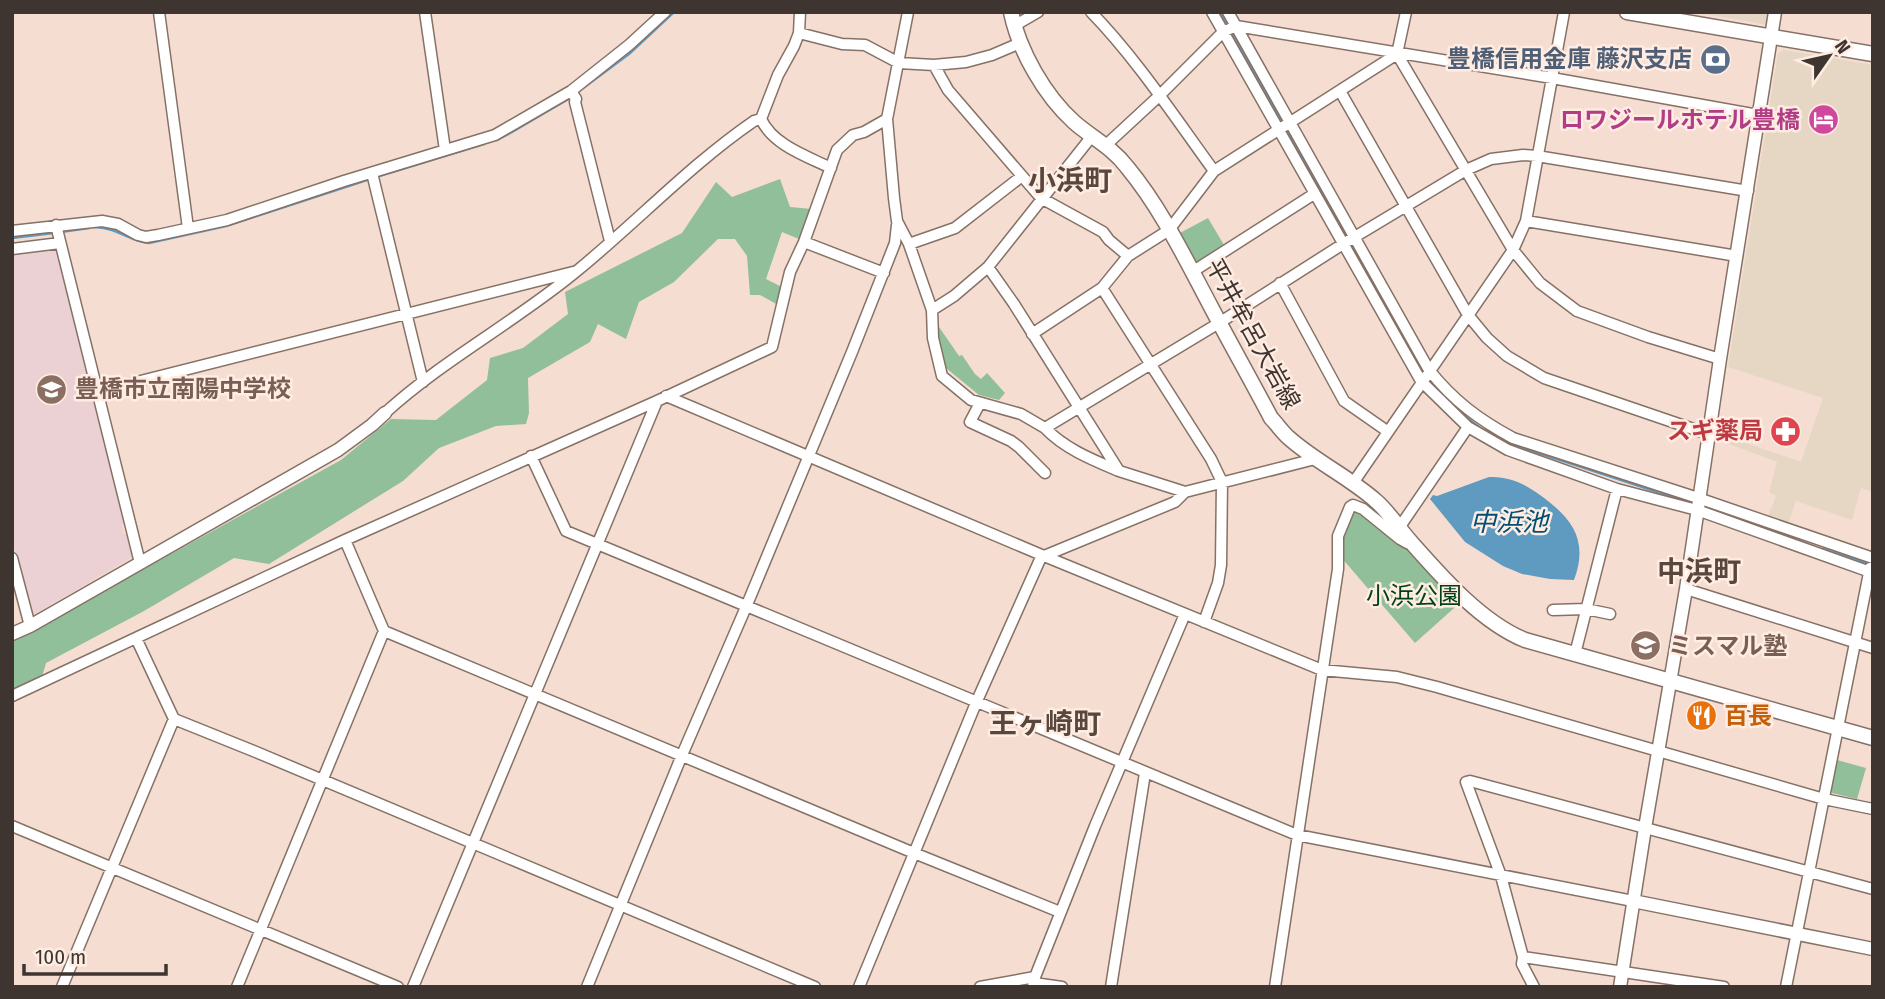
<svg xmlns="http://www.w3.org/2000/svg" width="1885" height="999" font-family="'Fira Sans Condensed','Noto Sans JP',sans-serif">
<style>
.commercial{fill:#e5d7c4}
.education{fill:#ecd1d4}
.green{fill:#91bf99}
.water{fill:#5f9bc1}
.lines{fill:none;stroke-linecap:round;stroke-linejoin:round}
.stream{stroke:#5f9bc1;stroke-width:2.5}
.minor-casing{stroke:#867166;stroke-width:13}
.tertiary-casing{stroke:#867166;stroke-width:15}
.secondary-casing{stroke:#867166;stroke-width:17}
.minor{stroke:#fff;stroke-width:10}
.tertiary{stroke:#fff;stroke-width:12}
.secondary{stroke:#fff;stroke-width:14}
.labels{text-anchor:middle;stroke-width:5;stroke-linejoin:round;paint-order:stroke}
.service-label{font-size:24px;font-weight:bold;fill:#4e5e75;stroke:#ffece2;text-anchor:end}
.hotel-label{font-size:24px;font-weight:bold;fill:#b23c85;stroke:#ffece2;text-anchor:end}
.street-label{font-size:24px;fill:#3e3530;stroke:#ffece2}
.education-label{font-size:24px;font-weight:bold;fill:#785e54;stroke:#ffece2;text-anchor:start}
.health-label{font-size:24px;font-weight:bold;fill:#be3a42;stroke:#ffece2;text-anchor:end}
.park-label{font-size:24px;fill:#004119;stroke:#ffece2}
.food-label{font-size:24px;font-weight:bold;fill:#c56008;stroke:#ffece2;text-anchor:start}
.water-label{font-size:26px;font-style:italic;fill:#005075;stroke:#ffece2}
.quarter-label{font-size:28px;font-weight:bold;fill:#59463c;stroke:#ffece2}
</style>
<rect width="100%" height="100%" fill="#f5ddd1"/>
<path class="commercial" d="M1694,12H1770L1768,25Z
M1784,50L1873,65V492L1861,488L1852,520L1796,501L1787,526L1767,519L1776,496L1769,492L1777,462L1716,439L1717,433L1801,462L1823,398L1728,367L1778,53Z"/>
<path class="education" d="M57,248L125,524L122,525L124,534H127L133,557L31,616L12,540V254Z"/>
<path class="green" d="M780,179L790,207L812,209L799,239L782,232L766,279L782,287L778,305L760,295H750L747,256L735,239H718L674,282L639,302L626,339L598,324L590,342L528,378L529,413L526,424L496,426L439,448L403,481L269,564L234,558L144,611L46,663L42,677L12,692V640L28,633L341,460L391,419L436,420L487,380L490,358L523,348L568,314L565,292L682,233L716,182L732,197Z
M1208,218L1224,245L1198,263H1195L1178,234Z
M939,327L959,356L962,355L975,374L981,379L987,373L1005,393L999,400L979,395L946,368L938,340Z
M1354,508L1400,540L1462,601L1415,643L1340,556V536Z
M1837,760L1866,768L1857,799L1832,793L1830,789Z"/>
<path class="water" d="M1489,477C1509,476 1525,484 1540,495C1572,518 1589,540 1574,580L1550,579L1522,574L1503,566L1465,542L1430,499L1433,495L1437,496Z"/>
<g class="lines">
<path class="stream" d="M1220,12L1228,27
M1232,33L1282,122
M575,94L629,54L674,12
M1285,128L1348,237
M497,140L512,132L570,98
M376,177L484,144
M95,227C119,228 129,241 149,243L226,226L370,179
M61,232L89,228
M12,238L54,233
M1351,243L1369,273
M1435,385L1446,398
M1461,413L1480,428
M1498,438L1517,446L1694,504
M1704,507L1727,515
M1823,549L1870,564"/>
<defs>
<path id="minor" d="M159,12L188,228
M425,12L445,150
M908,12L887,119L894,198L897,221L909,244L932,310L933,338L942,376L971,400L1021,414L1045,428L1219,323L1343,244L1466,170L1491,159L1523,155L1537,156L1748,191
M1091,12C1136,58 1176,119 1214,171
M1212,12L1421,381L1468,427L1508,450L1617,489L1697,510L1873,573
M1228,12L1429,370C1454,401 1478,419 1513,438L1698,498L1873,558
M1406,12L1397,54L1513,250L1540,283L1577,311L1648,337L1720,359
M1014,26L1038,12
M799,33L842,44L865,45L899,63L934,65L966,62L992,55L1020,43
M934,65L948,90L1041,198L1103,232L1109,240L1128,256
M571,91L576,99L575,102L610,241
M1340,91L1468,315L1487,338L1507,356L1544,378L1708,434
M761,119C773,145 806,156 831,168
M1106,145L1159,96L1223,32L1236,26L1552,78L1758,115
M372,173L423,382
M1526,221L1737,256
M56,225L140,563
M12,231L102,221L118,224L138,235L146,237L158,235L227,220L344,181L495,135L571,91L629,45L665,12
M804,242L884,273
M909,244L955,228L1022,176
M12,249L60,243
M988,267L1014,304L1119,471L1185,492
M1192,272L1314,194
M1280,283L1344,401L1387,431
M1102,288L1211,459L1222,482L1221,565L1218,583L1204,622
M932,310L954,296L988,267L1092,136
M1032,334L1102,288L1128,256L1169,230L1214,171L1397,54
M97,392L573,272
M666,396L1044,556L1322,670L1397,677L1437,687L1824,799L1873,809
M980,403L970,422L1011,441L1019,447L1045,473
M385,413C444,359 517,321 578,270C638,221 690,165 754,121L761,119L778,75L794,46L799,33L800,12
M1045,428C1065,449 1093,460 1119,471
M531,456L566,531L1297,835L1633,901
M1353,483L1513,250L1526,221L1564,12
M1399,528L1468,427
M1044,556L1175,502L1185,492L1315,459
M12,558L30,626
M1686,589L1873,648
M1553,610L1586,609L1610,614
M384,631L914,853L1060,912
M136,638L174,719L256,752L815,987
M1575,654L1617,489
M12,696L345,540L657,401L772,347L790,272L804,242L837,150L853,135L864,132L887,119
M12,826L398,987
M1523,957L1522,964L1534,987
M1034,983L1062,987
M62,987L174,719
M237,987L384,631L345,540
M413,987L657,401
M587,987L682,755L746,607L852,352L895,243L897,225
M859,987L976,703L1042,555
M980,987L1035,977
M1033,987L1035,977L1095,826L1185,614
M1111,987L1145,773
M1275,987L1338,569V536L1350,507L1353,505L1363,509L1400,539L1407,543L1410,542
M1724,987L1523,957L1501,876L1466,782L1470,781L1873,889
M1786,987L1870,568"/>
<path id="tertiary" d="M12,634L30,626L338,450L372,425L385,413
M1633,901L1873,949
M1620,987L1645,828L1686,589L1720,359L1775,12"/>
<path id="secondary" d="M1011,12C1019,51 1045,96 1074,122C1092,138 1112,147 1127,167C1161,208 1185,258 1210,305C1230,343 1251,380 1271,418C1277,424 1282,432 1289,438C1316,462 1349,477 1376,501C1390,513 1399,529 1411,542C1442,577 1481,622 1525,640L1873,738
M1627,12L1873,54"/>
</defs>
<use href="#minor" class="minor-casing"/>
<use href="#tertiary" class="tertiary-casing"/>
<use href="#secondary" class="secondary-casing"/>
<use href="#minor" class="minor"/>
<use href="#tertiary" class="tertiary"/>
<use href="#secondary" class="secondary"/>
</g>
<defs>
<symbol id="bank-disc" viewBox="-11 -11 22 22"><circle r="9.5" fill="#5c6f8a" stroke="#ffece2"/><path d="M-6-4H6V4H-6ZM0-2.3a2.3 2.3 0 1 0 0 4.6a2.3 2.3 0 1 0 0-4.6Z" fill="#fff"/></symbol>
<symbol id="hotel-disc" viewBox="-11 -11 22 22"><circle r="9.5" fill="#d1479c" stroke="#ffece2"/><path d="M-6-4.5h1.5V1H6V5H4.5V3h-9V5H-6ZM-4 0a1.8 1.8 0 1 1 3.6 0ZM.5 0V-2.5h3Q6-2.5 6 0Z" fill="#fff"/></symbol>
<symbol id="school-disc" viewBox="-11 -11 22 22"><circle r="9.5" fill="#8d6e63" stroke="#ffece2"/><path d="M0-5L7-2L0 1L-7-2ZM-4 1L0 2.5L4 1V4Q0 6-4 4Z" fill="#fff"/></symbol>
<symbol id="pharmacy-disc" viewBox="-11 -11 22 22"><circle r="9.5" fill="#e0444e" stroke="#ffece2"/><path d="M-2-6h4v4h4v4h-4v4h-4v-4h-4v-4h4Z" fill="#fff"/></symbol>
<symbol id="restaurant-disc" viewBox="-11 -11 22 22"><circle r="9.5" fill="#e8710a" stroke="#ffece2"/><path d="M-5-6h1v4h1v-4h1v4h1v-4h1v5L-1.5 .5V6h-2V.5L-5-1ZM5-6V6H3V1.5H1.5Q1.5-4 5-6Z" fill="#fff"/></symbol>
</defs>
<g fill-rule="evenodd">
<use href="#bank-disc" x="1698" y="42" width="35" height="35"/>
<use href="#hotel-disc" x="1806" y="102" width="35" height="35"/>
<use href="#school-disc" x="34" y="372" width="35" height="35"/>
<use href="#pharmacy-disc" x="1768" y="414" width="35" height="35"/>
<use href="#school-disc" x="1628" y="628" width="35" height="35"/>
<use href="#restaurant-disc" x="1684" y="698" width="35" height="35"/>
</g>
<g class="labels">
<g class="service-label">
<text x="1692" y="67">豊橋信用金庫 藤沢支店</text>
</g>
<g class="hotel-label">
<text x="1800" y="128">ロワジールホテル豊橋</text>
</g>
<g class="street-label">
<text transform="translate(1253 334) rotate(61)" y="8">平井牟呂大岩線</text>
</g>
<g class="education-label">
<text x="75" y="397">豊橋市立南陽中学校</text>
<text x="1668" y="654">ミスマル塾</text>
</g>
<g class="health-label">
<text x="1763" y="439">スギ薬局</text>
</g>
<g class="park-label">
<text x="1414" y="604">小浜公園</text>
</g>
<g class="food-label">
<text x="1724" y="724">百長</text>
</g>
<g class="water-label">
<text x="1509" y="531">中浜池</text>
</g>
<g class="quarter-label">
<text x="1070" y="190">小浜町</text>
<text x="1699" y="581">中浜町</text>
<text x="1045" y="733">王ヶ崎町</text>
</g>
</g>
<rect width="1885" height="999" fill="none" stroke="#3e3530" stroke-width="28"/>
<g transform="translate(1829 56) rotate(56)" stroke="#ffece2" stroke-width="5" paint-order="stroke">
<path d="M0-5L12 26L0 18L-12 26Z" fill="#3e3530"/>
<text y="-10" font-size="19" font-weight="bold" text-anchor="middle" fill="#3e3530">N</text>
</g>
<path d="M24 964v10h142v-10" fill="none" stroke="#3e3530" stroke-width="3.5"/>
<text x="35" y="964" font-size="21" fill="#3e3530" stroke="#ffece2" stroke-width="5" paint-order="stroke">100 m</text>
</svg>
